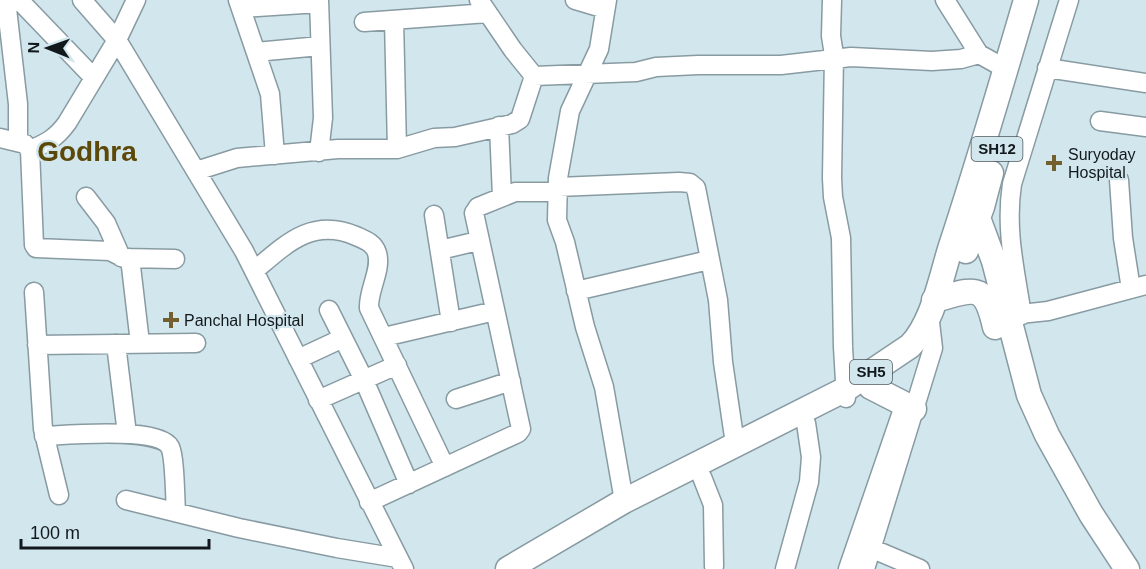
<svg xmlns="http://www.w3.org/2000/svg" width="1146" height="569" font-family="Helvetica,sans-serif">
<style>
.lines{fill:none;stroke-linecap:round;stroke-linejoin:round}
.minor-casing{stroke:#889ba2;stroke-width:21}
.major-casing{stroke:#889ba2;stroke-width:27}
.minor{stroke:#fff;stroke-width:18}
.major{stroke:#fff;stroke-width:24}
.poi-dot{fill:#73602e;stroke:#d2e6ee;stroke-width:2}
.labels{text-anchor:middle;stroke-width:4.5;stroke-linejoin:round;paint-order:stroke}
.shield{fill:#d2e6ee;stroke:#4c565b;stroke-width:1.5}
.shield-label{font-size:15px;font-weight:bold;fill:#12191c}
.poi-label{font-size:16px;fill:#12191c;stroke:#d2e6ee;text-anchor:start}
.town-label{font-size:28px;font-weight:bold;fill:#5c4808;stroke:#d2e6ee}
</style>
<rect width="100%" height="100%" fill="#d2e6ee"/>
<g class="lines">
<defs>
<path id="minor" d="M6,0L18,104V141
M19,0L94,78
M82,0L117,40L244,251L404,569
M238,0L270,94L275,155
M319,0L323,118L319,152
M479,0L513,50L534,76L636,72L656,67L698,65H781L851,57L932,61L961,59L979,54
M575,0L605,9
M607,0L599,49L570,111L558,178L557,220L565,242L585,327L604,387L624,501
M832,0L831,36L834,55L832,178L833,197L841,238L843,347L846,398
M945,0L979,54L1006,69
M241,8L319,3
M394,20L397,149
M364,22L488,13
M256,52L320,46
M1047,68L1146,83
M1100,121L1146,127
M499,126L502,197
M0,138L25,144L30,150L34,245L36,248L110,251L124,258L175,259
M30,150C47,143 56,138 67,123L117,40L136,0
M196,171L237,158L338,149H397L434,138L455,137L512,124L520,119L534,76
M1119,180L1123,238L1131,289
M558,187L679,182L690,183L696,188L718,300L723,362L735,444
M86,197L106,223L121,257
M434,215L451,322
M440,250L478,241
M130,258L140,343
M254,271C286,244 312,217 356,236C365,240 374,243 377,253C382,270 368,290 369,308L445,467
M576,291L709,260
M34,292L43,429L59,495
M329,310L364,380L409,484
M1011,315L1048,311L1146,285
M1022,315C1015,270 1005,229 1012,184L1069,0
M384,337L495,311
M116,344L127,434
M37,345L196,343
M298,359L343,338
M456,399L511,381
M318,400L397,365
M44,436C67,435 159,427 170,447C175,457 175,499 176,512
M702,477L713,505L714,566
M126,500L239,528L337,548L398,558
M369,502L518,433L521,429L474,213L478,207L515,192H558
M861,544L920,569
M785,569L809,482L811,457L806,423
M848,569L902,412
M865,569L933,348L929,314"/>
<path id="major" d="M974,213L978,218L994,261L1029,395L1047,435L1091,514L1127,569
M966,251L982,207L991,173
M934,300C974,290 984,280 995,327
M871,387L914,409
M508,569L624,501L846,389L910,346C933,323 941,277 951,246C978,164 1002,82 1026,0"/>
</defs>
<use href="#minor" class="minor-casing"/>
<use href="#major" class="major-casing"/>
<use href="#minor" class="minor"/>
<use href="#major" class="major"/>
</g>
<g class="poi-dot">
<path d="M1051 154h6v6h6v6h-6v6h-6v-6h-6v-6h6z"/>
<path d="M168 311h6v6h6v6h-6v6h-6v-6h-6v-6h6z"/>
</g>
<g class="labels">
<g class="shield">
<rect x="971.5" y="137" width="51" height="24" rx="4.5"/>
<rect x="850" y="360" width="42" height="24" rx="4.5"/>
</g>
<g class="shield-label">
<text x="997" y="154">SH12</text>
<text x="871" y="377">SH5</text>
</g>
<g class="poi-label">
<text x="1068" y="160">Suryoday<tspan x="1068" dy="18">Hospital</tspan></text>
<text x="184" y="326">Panchal Hospital</text>
</g>
<g class="town-label">
<text x="87" y="161">Godhra</text>
</g>
</g>
<g transform="translate(48 48) rotate(271)" stroke="#d2e6ee" stroke-width="4.5" paint-order="stroke">
<path d="M0-4.5L10 22L0 15L-10 22Z" fill="#12191c"/>
<text y="-9" font-size="16" font-weight="bold" text-anchor="middle" fill="#12191c">N</text>
</g>
<path d="M21 539v9h188v-9" fill="none" stroke="#12191c" stroke-width="3"/>
<text x="30" y="539" font-size="18" fill="#12191c" stroke="#d2e6ee" stroke-width="4.5" paint-order="stroke">100 m</text>
</svg>
